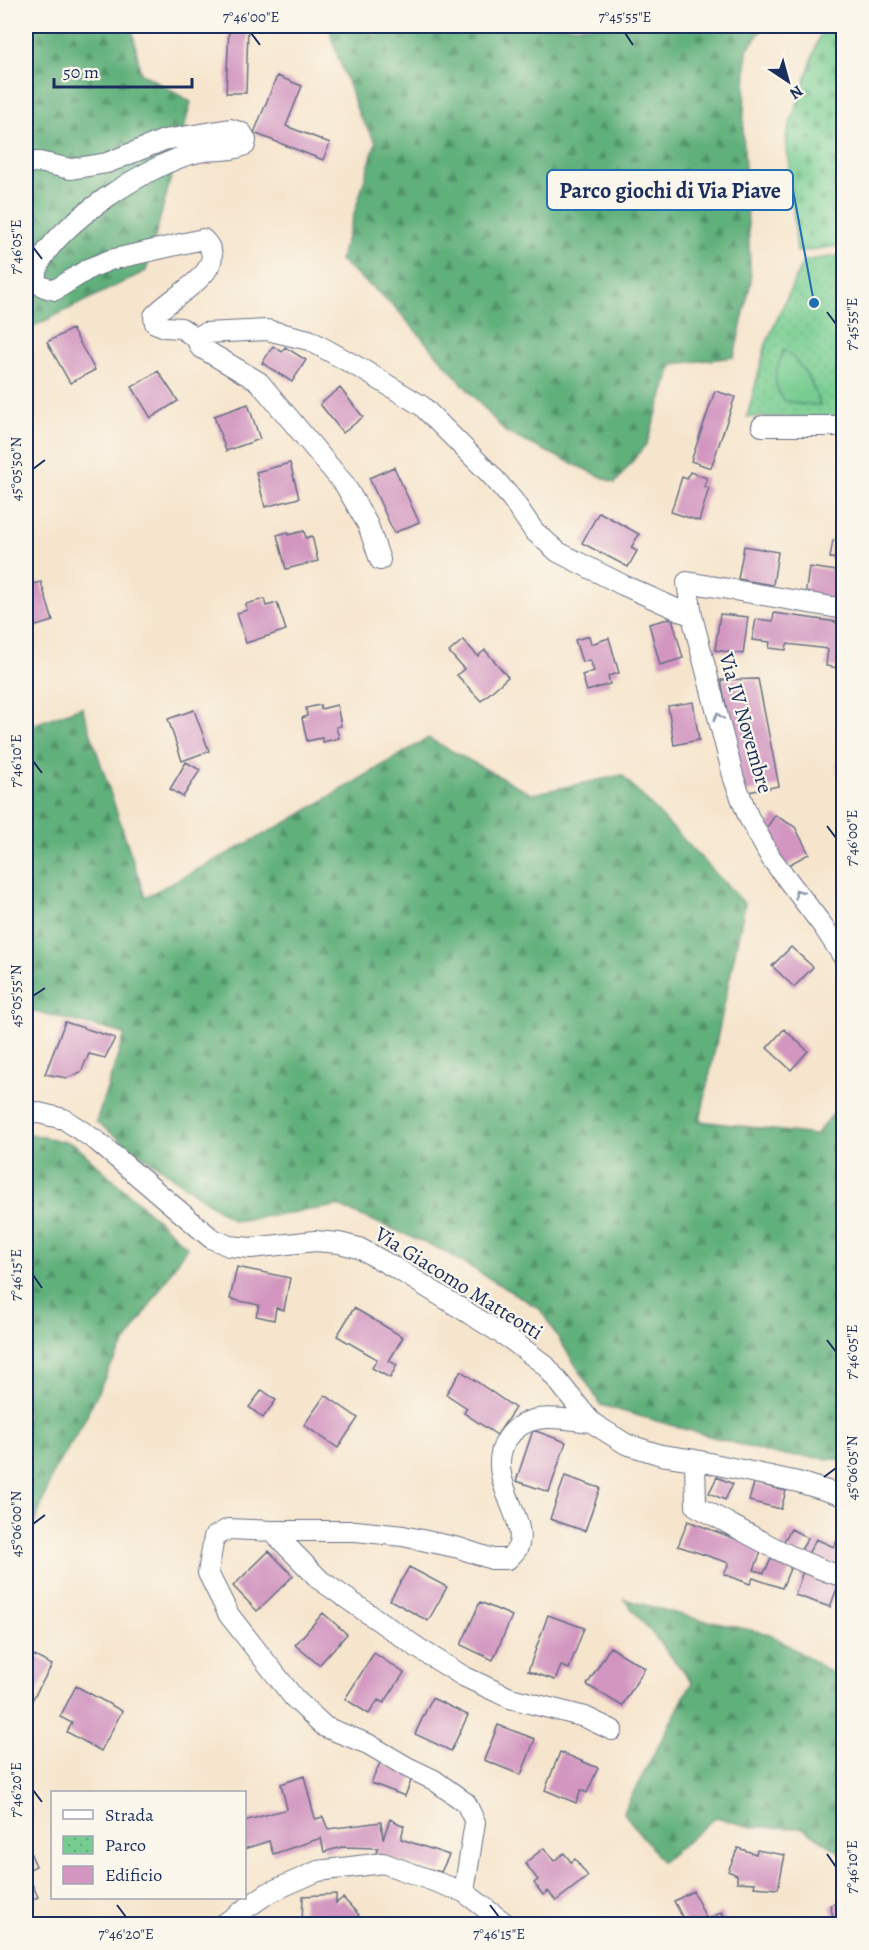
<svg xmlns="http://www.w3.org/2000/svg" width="869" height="1950" font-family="Alegreya,serif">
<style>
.forest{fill:url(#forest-firs);stroke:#3e706c;stroke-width:1.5}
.cemetery{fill:url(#cemetery-stones);stroke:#497e78;stroke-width:1.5}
.park{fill:url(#park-dots);stroke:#497e78;stroke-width:1.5}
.garden{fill:#77cd91;stroke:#497e78;stroke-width:1.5}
.building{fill:#d296c0}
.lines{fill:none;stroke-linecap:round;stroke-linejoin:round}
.street-casing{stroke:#686f85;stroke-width:22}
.street{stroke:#fff;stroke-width:20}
.oneway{stroke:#8d97ae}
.ticks{fill:none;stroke:#1b2f5e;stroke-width:2}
.labels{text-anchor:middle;stroke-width:4.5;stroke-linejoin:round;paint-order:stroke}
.street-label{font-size:21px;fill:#1b2f5e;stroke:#fbf7ec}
.leader{fill:none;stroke:#1f6fb2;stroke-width:2}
.callout-dot{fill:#1f6fb2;stroke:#fbf7ec;stroke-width:2}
.callout{fill:#fbf7ec;stroke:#1f6fb2;stroke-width:2}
.callout-label{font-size:22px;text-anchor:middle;font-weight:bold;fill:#1b2f5e}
.neatline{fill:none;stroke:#1b2f5e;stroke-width:2}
.ticks-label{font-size:15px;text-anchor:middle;fill:#1b2f5e}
</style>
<defs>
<pattern id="forest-firs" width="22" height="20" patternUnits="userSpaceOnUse" patternTransform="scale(1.5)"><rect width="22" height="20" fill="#61b07b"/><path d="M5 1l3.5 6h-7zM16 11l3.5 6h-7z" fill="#4f9068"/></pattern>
<pattern id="cemetery-stones" width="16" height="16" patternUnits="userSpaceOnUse" patternTransform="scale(1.5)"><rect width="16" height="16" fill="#77cd91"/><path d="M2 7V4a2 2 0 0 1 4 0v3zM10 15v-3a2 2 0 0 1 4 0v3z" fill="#66b07f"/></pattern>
<pattern id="park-dots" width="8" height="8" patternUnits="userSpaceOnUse" patternTransform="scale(1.5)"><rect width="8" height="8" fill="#77cd91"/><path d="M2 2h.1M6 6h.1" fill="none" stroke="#66b07f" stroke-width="1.8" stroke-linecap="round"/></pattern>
</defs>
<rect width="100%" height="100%" fill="#fbf7ec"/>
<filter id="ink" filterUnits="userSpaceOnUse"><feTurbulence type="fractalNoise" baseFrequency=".0167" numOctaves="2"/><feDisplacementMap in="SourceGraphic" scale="12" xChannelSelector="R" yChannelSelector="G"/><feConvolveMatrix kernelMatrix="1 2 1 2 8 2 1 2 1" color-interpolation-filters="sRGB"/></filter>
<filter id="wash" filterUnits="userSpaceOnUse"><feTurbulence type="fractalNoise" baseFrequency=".008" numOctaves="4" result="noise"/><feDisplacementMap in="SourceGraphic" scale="24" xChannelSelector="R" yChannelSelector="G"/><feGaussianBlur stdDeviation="1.35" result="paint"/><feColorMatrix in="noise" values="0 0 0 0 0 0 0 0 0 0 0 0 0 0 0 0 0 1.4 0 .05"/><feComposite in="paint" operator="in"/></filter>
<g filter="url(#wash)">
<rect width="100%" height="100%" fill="#f6e5cd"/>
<path class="forest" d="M26,26H132L140,72L191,102L146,271L26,330Z
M331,26H765L747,49L743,132L751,281L734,357L673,364L647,443L615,483L506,433L393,305L340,260L376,142L359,115L331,37Z
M82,707L145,897L291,820L428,738L532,794L622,775L745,904L700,1121L815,1135L843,1102V1460L772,1454L601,1405L540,1309L442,1250L338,1206L234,1221L96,1122L125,1034L26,1009V727Z
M26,1133L74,1144L187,1247L110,1367L80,1429L54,1470L29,1540L26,1563Z
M624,1599L697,1619L770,1634L843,1680V1854L803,1828L750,1827L716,1817L662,1862L623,1812L692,1682Z"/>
<path class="cemetery" d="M823,26H843V245L797,252L786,137Z"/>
<path class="park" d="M843,255V417H747L766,344L803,261Z"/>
<path class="garden" d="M784,350C802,363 814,385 820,405L801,404L783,400C771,379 775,373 784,350Z"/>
<g id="blocks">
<path class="building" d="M229,26H248L246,93H226Z
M277,76L302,86L286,126L330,143L323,160L254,133Z
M72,329L95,370L70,383L47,342Z
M273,346L282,352L285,347L306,360L292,382L262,363Z
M158,371L178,401L151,418L132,387Z
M340,388L363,417L343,433L320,404Z
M715,391L735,397L711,468L691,461Z
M248,404L260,439L226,451L214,416Z
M290,463L299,498L265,507L256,472Z
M394,467L419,522L394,533L369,478Z
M690,472L707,478L704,486L709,488L699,521L671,512L682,477L687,479Z
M599,512L639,534L631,548L637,551L628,567L582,543Z
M304,531L306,538L312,536L318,561L286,569L277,535L288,532V535Z
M833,540L844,542V560L830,558Z
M744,546L778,552L773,585L738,579Z
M809,567L844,572V603L805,597Z
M41,582L53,621L26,629V586Z
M264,599L266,606L277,603L286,630L246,643L237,613L247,610L246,604Z
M774,613L844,623V669L826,666L828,649L787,644L786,650L769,648L770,642L752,640L756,619L773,621Z
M720,614L748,617L743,654L715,650Z
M672,618L683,658L660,665L649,624Z
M589,636L591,644L609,638L619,673L608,676L610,684L587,691L582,675L594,671L590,660L582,662L575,640Z
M463,640L478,656L485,650L508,677L481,701L457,675L464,669L449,652Z
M758,679L779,786L743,793L721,680Z
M693,702L699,740L674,745L668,706Z
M320,705L321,709L337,705L341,726L336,727L339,738L323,742L322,738L307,741L302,718L307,716L306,708Z
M194,710L209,751L182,761L168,719Z
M838,753H844V773H837Z
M186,762L200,770L183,797L170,789Z
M775,815L795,827L809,854L784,867L764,832Z
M791,947L813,967L794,987L772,966Z
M65,1022L115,1038L105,1058L89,1054L81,1072L67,1078L45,1074Z
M784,1029L808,1051L791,1070L767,1048Z
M237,1267L290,1278L284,1310L276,1308L274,1320L256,1316L259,1305L230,1299Z
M354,1308L403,1337L389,1361L397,1365L390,1378L372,1368L377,1359L337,1336Z
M461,1371L515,1408L497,1435L464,1413L467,1408L446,1394Z
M262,1390L276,1400L263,1418L249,1407Z
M325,1395L358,1418L338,1448L304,1425Z
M533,1430L566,1442L549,1492L516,1481Z
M565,1476L600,1488L585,1531L550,1519Z
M717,1477L733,1484L725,1500L709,1493Z
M754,1483L786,1491L781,1509L749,1501Z
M688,1521L762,1549L754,1570L764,1573L775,1551L794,1559L782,1588L753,1578L750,1584L724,1574L729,1563L678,1546Z
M791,1529L808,1538L798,1555L781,1546Z
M816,1539L834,1547L837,1541L844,1544V1572L807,1556Z
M269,1551L293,1576L257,1611L233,1586Z
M409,1567L447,1587L428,1621L390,1600Z
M803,1571L839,1583L830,1607L795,1595Z
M480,1602L512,1616L493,1660L461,1645Z
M323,1613L347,1634L319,1665L295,1645Z
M548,1615L584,1628L569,1669L561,1666L555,1680L528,1671Z
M610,1647L645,1668L622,1706L587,1685Z
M29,1653L52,1665L27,1709L26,1708V1660Z
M374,1653L404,1673L384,1703L378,1700L369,1714L345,1699Z
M76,1686L122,1711L101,1751L67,1732L72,1723L60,1717Z
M432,1698L468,1715L451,1751L415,1734Z
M498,1725L535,1739L521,1775L484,1760Z
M560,1752L598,1768L587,1793L581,1790L576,1803L545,1790Z
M380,1763L413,1776L405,1796L371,1783Z
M304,1776L315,1819L323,1817L328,1829L381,1822L383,1839L390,1819L404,1826L401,1839L449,1855L441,1872L375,1855L378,1848L342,1847L324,1852L321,1838L273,1854L269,1841L244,1849V1821L287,1809L281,1784Z
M26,1843L36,1866L26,1871L38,1897L26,1902Z
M544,1848L554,1861L564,1853L571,1862L575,1859L588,1876L556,1901L548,1891L543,1895L534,1883L538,1880L525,1863Z
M738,1848L756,1854L757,1850L785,1855L778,1889L754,1887L755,1883L737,1882V1875L728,1871Z
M693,1891L707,1920L722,1912L728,1924H686L674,1901Z
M336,1894V1903L343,1898L359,1915L348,1924H330L329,1923L325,1924H302L303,1896Z
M844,1901V1924H835L830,1905Z"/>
</g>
</g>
<g filter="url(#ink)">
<use href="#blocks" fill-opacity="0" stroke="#686f85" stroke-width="1.5"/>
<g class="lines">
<defs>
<path id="street" d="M26,163L39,162L71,169L107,163L164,140L230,129L242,133L246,140L245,145C229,153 212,148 195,153C151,163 55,224 38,267C31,283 40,287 55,290L90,268L110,260L203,239C235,269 171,295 154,316L155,323L165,327L181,328L196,338
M762,426H844
M380,560L368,525L345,485L259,382L200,347L196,338L205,333L267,330L309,340L365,371L422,406L491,475L512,499L534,531L558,552L623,585L692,616
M844,609L687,582L692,616L734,779L748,816L771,858L823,926L844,958
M26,1110L64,1119L98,1142L211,1238L229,1246L251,1248L315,1241L339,1243L359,1248L399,1270L510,1339L545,1365L591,1422L626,1444L661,1455L695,1460L798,1482L844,1496
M591,1422C560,1419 527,1409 507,1439C482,1478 532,1520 517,1549C515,1552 511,1556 508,1559H492L459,1548L403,1536L356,1531H272L320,1580L418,1648L463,1676L510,1698L585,1717L612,1730
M695,1460L696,1506C741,1529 795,1563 844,1577
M272,1531L228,1529L214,1537L208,1573L229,1615L294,1698L325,1727L368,1744L407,1767L434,1780L466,1803L475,1822L464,1892
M224,1924L268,1893L318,1871L383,1863L464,1892L506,1924"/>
</defs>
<use href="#street" class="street-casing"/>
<use href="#street" class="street"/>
</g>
<defs><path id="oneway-chevron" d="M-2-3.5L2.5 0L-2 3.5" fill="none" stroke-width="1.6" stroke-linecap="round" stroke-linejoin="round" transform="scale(1.5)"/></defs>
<g class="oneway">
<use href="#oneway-chevron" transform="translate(718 717) rotate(-104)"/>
<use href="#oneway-chevron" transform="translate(798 893) rotate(-127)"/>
</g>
</g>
<path class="ticks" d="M251,33L260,45M625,33L633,45M33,247L42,259M827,312L836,324M33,469L45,460M33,761L42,773M827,826L836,838M33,996L45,988M33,1275L42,1288M827,1340L836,1352M824,1477L836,1468M33,1524L45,1515M33,1790L42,1802M827,1854L836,1867M117,1905L126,1917M490,1905L499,1917"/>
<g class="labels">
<g class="street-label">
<text transform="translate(746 723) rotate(74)" y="7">Via IV Novembre</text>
<text transform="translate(459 1283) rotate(32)" y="7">Via Giacomo Matteotti</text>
</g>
</g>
<path class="leader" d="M814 303L793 190"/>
<circle class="callout-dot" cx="814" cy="303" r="6"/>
<rect class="callout" x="547" y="170" width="246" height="40" rx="6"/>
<g class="callout-label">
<text x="670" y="198">Parco giochi di Via Piave</text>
</g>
<rect width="869" height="1950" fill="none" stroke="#fbf7ec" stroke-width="66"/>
<rect x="51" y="1791" width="195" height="108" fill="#fbf7ec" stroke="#a1a7b3" stroke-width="1.5"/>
<rect x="63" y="1810" width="30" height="9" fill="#ffffff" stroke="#a1a7b3" stroke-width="1.5"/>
<text x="105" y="1821" font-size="18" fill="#1b2f5e">Strada</text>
<rect x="63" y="1836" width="30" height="18" fill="url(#park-dots)" stroke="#a1a7b3" stroke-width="1.5"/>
<text x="105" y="1851" font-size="18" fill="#1b2f5e">Parco</text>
<rect x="63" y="1866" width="30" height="18" fill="#d296c0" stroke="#a1a7b3" stroke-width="1.5"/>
<text x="105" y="1881" font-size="18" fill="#1b2f5e">Edificio</text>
<g transform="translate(788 81) rotate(144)" stroke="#fbf7ec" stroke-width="4.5" paint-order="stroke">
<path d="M0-4.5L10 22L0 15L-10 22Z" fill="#1b2f5e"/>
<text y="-9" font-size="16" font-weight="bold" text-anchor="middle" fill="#1b2f5e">N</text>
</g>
<path d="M54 78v9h138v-9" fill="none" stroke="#1b2f5e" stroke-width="3"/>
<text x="63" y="78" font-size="18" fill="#1b2f5e" stroke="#fbf7ec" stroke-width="4.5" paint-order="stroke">50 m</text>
<rect x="33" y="33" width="803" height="1884" class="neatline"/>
<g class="ticks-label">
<text x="251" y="22">7°46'00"E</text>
<text x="625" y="22">7°45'55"E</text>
<text transform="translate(16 247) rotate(-90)" y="5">7°46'05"E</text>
<text transform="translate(852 324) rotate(-90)" y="5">7°45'55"E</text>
<text transform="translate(16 469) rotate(-90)" y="5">45°05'50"N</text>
<text transform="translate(16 761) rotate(-90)" y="5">7°46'10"E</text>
<text transform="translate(852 838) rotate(-90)" y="5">7°46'00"E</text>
<text transform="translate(16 996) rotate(-90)" y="5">45°05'55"N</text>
<text transform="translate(16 1275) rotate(-90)" y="5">7°46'15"E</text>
<text transform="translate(852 1352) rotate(-90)" y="5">7°46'05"E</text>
<text transform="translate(852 1468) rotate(-90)" y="5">45°06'05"N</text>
<text transform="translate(16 1524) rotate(-90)" y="5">45°06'00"N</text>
<text transform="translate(16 1790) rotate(-90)" y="5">7°46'20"E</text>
<text transform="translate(852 1867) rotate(-90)" y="5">7°46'10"E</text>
<text x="126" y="1939">7°46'20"E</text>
<text x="499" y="1939">7°46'15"E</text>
</g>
</svg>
